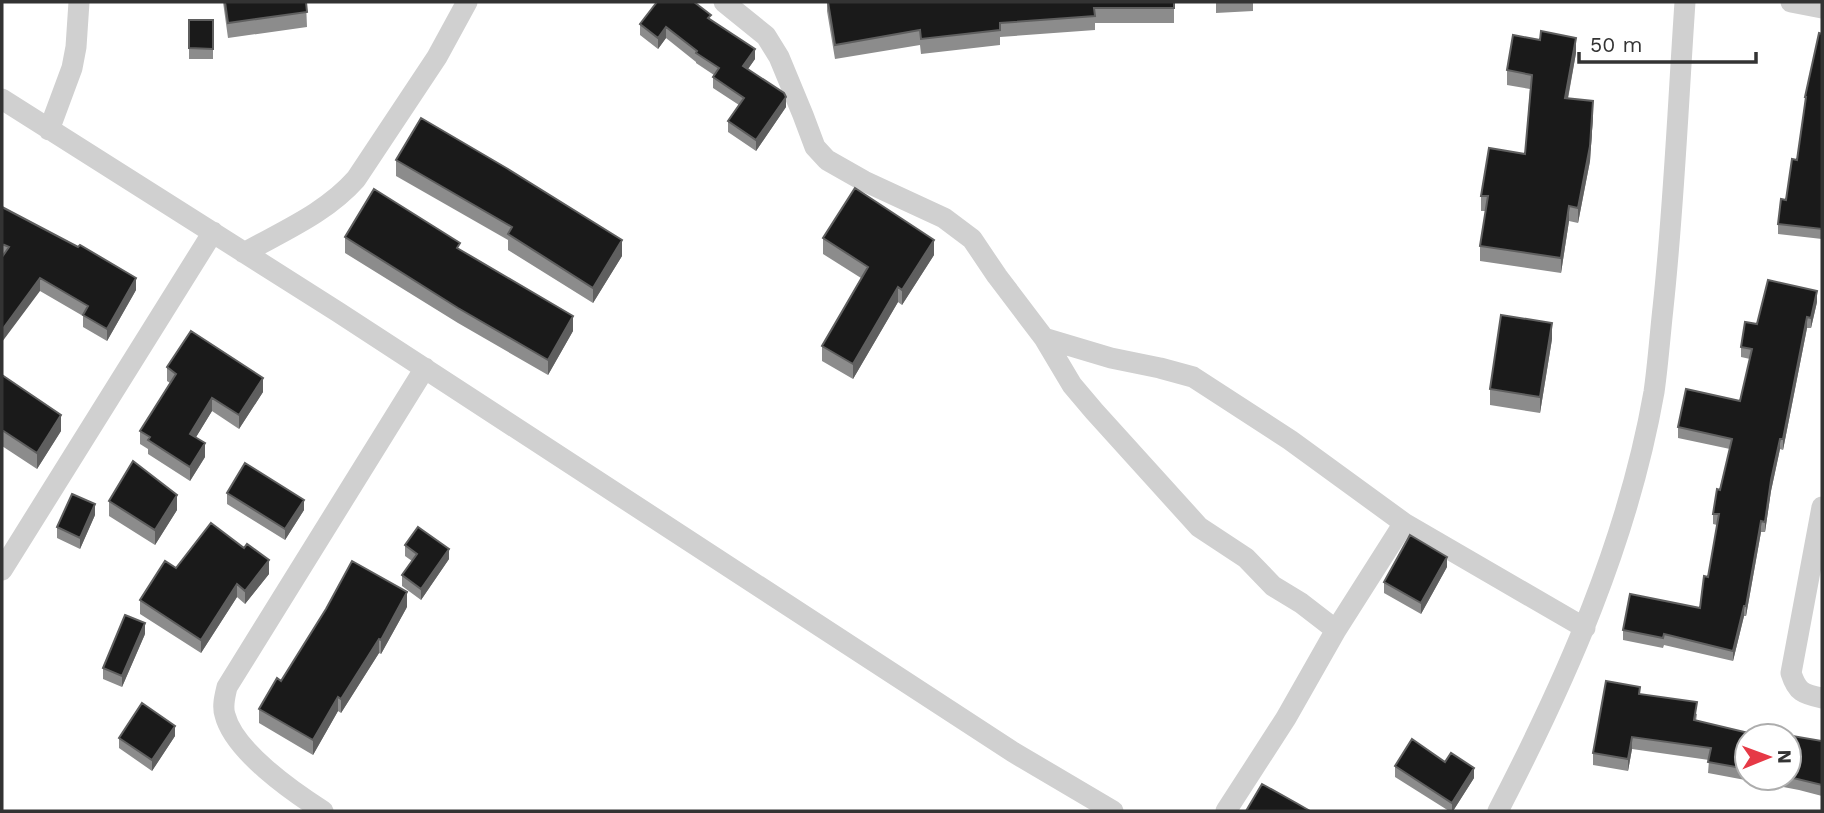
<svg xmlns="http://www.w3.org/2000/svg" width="1824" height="813" font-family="'Work Sans',sans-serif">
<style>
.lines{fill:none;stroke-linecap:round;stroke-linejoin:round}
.minor{stroke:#d0d0d0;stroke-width:21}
.wall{fill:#8c8c8c}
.shaded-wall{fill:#5f5f5f}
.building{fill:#1a1a1a;stroke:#5f5f5f;stroke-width:2}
</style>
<rect width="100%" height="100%" fill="#fff"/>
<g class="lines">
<path class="minor" d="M724,2L766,36L779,57L803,115L815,147L827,160L864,181L944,218L972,239L997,276L1044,338L1072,385L1094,411L1199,527L1246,558L1273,586L1301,603L1336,630L1286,718L1226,811
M1791,2L1822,8
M2,99L338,312L1013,752L1113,811
M49,130L72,68L76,47L79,2
M244,253C283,231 326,213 356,179L437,57L467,2
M1044,338L1111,358L1160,368L1193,377L1290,440L1404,523L1336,630
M1822,507L1791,673C1797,692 1803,694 1822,698
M1404,523L1585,628
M2,570L213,232
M323,811C293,792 234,751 225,715C222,706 225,696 227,687L425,368
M1498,811C1567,678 1628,540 1654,392C1658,364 1660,335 1663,308C1674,206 1678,104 1685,2"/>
</g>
<path class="wall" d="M223,2H306L307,27L228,38Z
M827,2H1174V23H1095V30L1000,37V45L921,54L920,45L835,59L827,11Z
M1216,2H1253V11L1216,13Z
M189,20H213V59H189Z
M711,20L755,59L748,69L786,107L756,151L728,132V121L739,105L713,88V77L714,75L696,63V62L666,38L658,49L640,35V24Z
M1822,34V239L1778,234V224L1797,160L1805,106V97Z
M1576,53L1568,99L1593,116L1590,161L1578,223L1569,221L1561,273L1480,261V246L1486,211H1481V196L1525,154L1530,89L1507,85V70Z
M396,160L622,256L593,303L508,250V240L396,176Z
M2,207L136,290L107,341L83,327V316L40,291L2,256Z
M345,237L460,250L573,331L548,375L458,323L345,253Z
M823,238L934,255L902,305L898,302L853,379L822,361V346L861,278L823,254Z
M1817,302L1811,328H1807L1783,450L1780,449L1771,491L1765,532H1761L1746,616H1744L1733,661L1664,645L1663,648L1623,640V630L1700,608L1708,577L1717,525L1713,524V514L1730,449L1678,438V427L1740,401L1750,359L1741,357V347L1757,324Z
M1552,339L1540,413L1490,405V389Z
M167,367L263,392L239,429L212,411L196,437L205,457L190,481L148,454V449L140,444V431L170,383L167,381Z
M2,375L61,431L37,469L2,446Z
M227,493L304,510L285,540L227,504Z
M109,501L177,510L155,545L109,516Z
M95,515L80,549L57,538V527Z
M405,545L449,559L421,600L402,586V575L412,561L405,556Z
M1447,567L1421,614L1384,593V582Z
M176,568L269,574L245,604L237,597L201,653L140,614V600Z
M407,607L381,654L379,653L341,713L338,711L313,755L259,723V709Z
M145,634L122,687L103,679V668Z
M1640,694L1697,714L1696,721L1747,736V778H1789V736L1822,741V796L1799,790L1708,773L1709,760L1632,749L1628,771L1593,765V753Z
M175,736L152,771L119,748V738Z
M1445,762L1474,778L1453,811H1449L1395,777V766Z"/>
<path class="shaded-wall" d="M666,27V38L658,49V38Z
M1576,38V53L1565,113V98Z
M755,49V59L743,76V66Z
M786,97V107L756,151V140Z
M1593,101V116L1590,161L1578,223V208Z
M1569,206V221L1561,273V258Z
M622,240V256L593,303V288Z
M934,240V255L902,305V290Z
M40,278V291L2,342V330Z
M136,278V290L107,341V329Z
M898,287V302L853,379V364Z
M1817,291V302L1811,328V318Z
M573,316V331L548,375V360Z
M1807,317V328L1783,450V439Z
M1552,323V339L1540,413V397Z
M263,378V392L239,429V415Z
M212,398V411L190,447V434Z
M61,415V431L37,469V453Z
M1780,439V449L1771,491L1765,532V522L1771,480Z
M205,443V457L190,481V467Z
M177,495V510L155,545V530Z
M304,500V510L285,540V529Z
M95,504V515L80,549V538Z
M1761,521V532L1746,616V606Z
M449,549V559L421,600V589Z
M1447,557V567L1421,614V603Z
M269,560V574L245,604V591Z
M237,584V597L201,653V640Z
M407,592V607L381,654V640Z
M1744,606V616L1733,661V651Z
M145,623V634L122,687V676Z
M379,639V653L341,713V699Z
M338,697V711L313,755V740Z
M175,726V736L152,771V760Z
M1632,737V749L1628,771V759Z
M1474,768V778L1453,811H1452V803Z"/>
<path class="building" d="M225,2H306L307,12L228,23Z
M657,2H694L711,15L708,18L755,49L743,66L784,93L786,97L756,140L728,121L744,98L713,77L719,68L696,53L697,51L666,27L658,38L640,24Z
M828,2H1174V8H1094L1095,16L1000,23V30L921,39L920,30L835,45Z
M189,20H213V49L189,48Z
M1541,31L1576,38L1565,98L1593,101L1590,146L1578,208L1569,206L1561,258L1480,246L1488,196H1481L1489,148L1525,154L1532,75L1507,70L1513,35L1540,40Z
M1819,33L1822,34V229L1778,224L1781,199L1786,200L1792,159L1797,160L1806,97H1805Z
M421,118L508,169L622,240L593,288L508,234L512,227L396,160Z
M855,188L934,240L902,290L898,287L853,364L822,346L868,267L823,238Z
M374,189L460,243L457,248L573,316L548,360L458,308L345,237Z
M2,207L78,247L80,245L136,278L107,329L83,315L88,306L40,278L2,330V257L9,247L2,244Z
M1768,280L1817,291L1811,318L1807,317L1783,439H1780L1771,480L1765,522L1761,521L1746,606H1744L1733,651L1664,634L1663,638L1623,630L1630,594L1700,608L1704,576L1708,577L1719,514H1713L1717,489L1720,490L1732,439L1678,427L1686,389L1740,401L1752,349L1741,347L1745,322L1757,324Z
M1501,315L1552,323L1540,397L1490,389Z
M191,331L263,378L239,415L212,398L190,434L205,443L190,467L148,440L150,437L140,431L176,374L167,367Z
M2,375L61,415L37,453L2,430Z
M133,461L177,495L155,530L109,501Z
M245,463L304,500L285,529L227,493Z
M72,494L95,504L80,538L57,527Z
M211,523L244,548L247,544L269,560L245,591L237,584L201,640L140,600L165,561L176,568Z
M418,527L449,549L421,589L402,575L417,554L405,545Z
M1410,535L1447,557L1421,603L1384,582Z
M352,561L407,592L381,640L379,639L341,699L338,697L313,740L259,709L277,678L281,681L326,609Z
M125,615L145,623L122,676L103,668Z
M1606,681L1640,687L1639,694L1697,702L1694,720L1761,736H1747V769L1708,762L1711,748L1632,737L1628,759L1593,753Z
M142,703L175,726L152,760L119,738Z
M1769,732L1822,741V785L1789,777V736H1768Z
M1412,739L1445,762L1451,753L1474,768L1452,803L1395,766Z
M1262,784L1298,804L1310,811H1246Z"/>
<rect width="1824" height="813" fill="none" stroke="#333333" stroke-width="7"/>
<g transform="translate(1768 757) rotate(89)"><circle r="33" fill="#ffffff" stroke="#adadad" stroke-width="2"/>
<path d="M0-5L12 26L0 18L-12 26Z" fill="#e63946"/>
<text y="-10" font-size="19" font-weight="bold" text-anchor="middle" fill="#333333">N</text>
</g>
<path d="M1579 52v10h177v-10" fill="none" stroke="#333333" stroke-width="3.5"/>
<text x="1590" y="52" font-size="21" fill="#333333" stroke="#ffffff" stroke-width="5" paint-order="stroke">50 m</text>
</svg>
